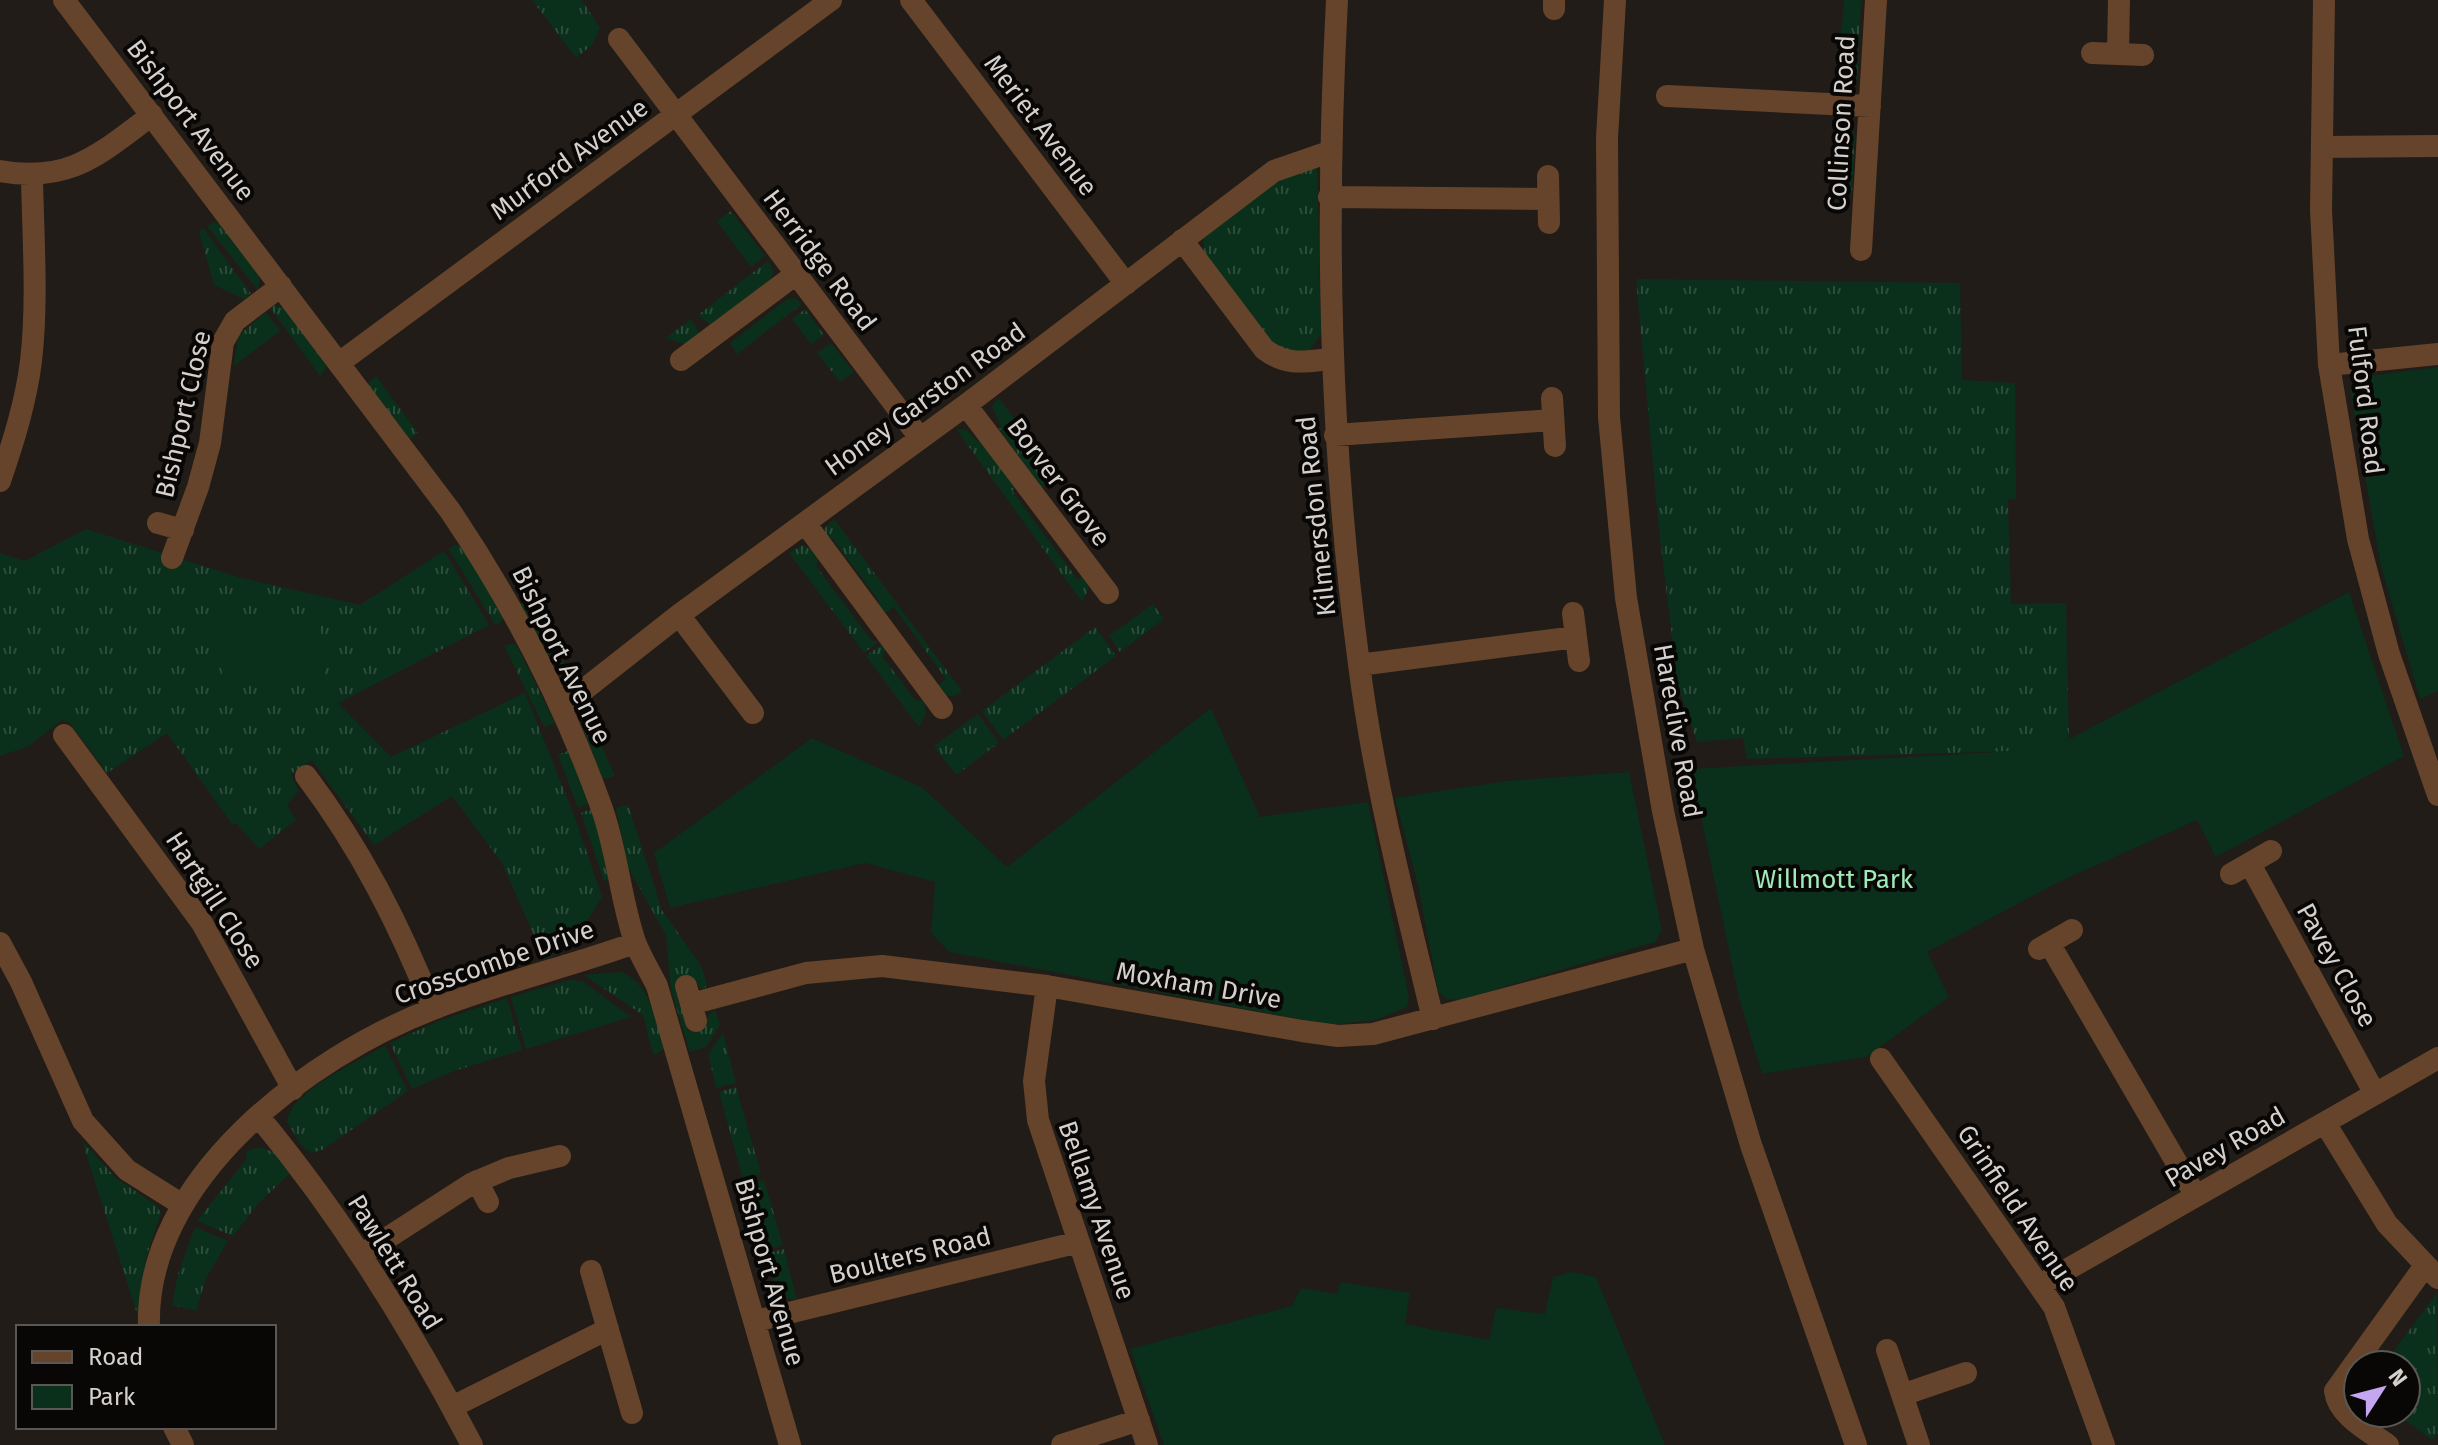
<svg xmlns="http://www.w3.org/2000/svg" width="2438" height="1445" font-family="'Fira Sans',sans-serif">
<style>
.grass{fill:url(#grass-tufts)}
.park{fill:#0a2f1a}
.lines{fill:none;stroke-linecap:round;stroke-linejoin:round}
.minor{stroke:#66442b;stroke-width:22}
.labels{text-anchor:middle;stroke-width:8;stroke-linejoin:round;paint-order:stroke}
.street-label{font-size:26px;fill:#d4d0cd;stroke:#090705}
.park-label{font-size:26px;fill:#9eebb9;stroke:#090705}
</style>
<defs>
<pattern id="grass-tufts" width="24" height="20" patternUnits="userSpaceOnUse" patternTransform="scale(2)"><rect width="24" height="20" fill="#0a2f1a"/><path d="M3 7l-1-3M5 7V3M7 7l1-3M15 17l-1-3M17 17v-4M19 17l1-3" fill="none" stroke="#2d4c3a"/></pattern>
</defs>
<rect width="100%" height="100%" fill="#211c17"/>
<path class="grass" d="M532,0H582L600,28L592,45L576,58Z
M1844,0H1861L1857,79L1851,88L1837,89Z
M1838,120L1851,125L1855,136L1852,192L1842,201L1832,200Z
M1317,162L1321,334L1310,350L1297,355L1274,346L1204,252V236L1275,182Z
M731,211L765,256L751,267L717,221Z
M213,222L220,224L260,276L258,290L207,226Z
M203,228L251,294L244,299L214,285L199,232Z
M768,261L774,272L770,281L712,326L698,315Z
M1636,279L1960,283L1962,380L2015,383L2016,499L2008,500L2011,604L2066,603L2069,739L2058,745L2016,751L1747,759L1743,738L1697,742L1678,686L1659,530Z
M795,298L802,304L737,354L730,343L787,299Z
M276,305L285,309L327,366L320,376L269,306Z
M805,309L824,335L811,344L792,319Z
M266,312L280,331L234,366L238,336Z
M691,319L701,335L684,344L666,338Z
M831,343L854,372L840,382L817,353Z
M376,376L418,433L409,439L361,389Z
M999,398L1058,477L1042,488L999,429L1001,426L992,407Z
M956,429L967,430L978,442L983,440L1017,486L1012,491L1078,580L1084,576L1089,588L1082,602Z
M834,519L962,691C952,700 944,695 933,689L946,679L894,607L880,616L874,609L879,601L832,538L824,539L825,528Z
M86,529L238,577L360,605L444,551L489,625L338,703L391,757L525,693L574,815L602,897L575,940L545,960L502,863L452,796L374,845L312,760L291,774L299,791L287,805L296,820L259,849L236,823L232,824L167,733L107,773L70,723L62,720L27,747L0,756V553L25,561Z
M460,544L505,617L496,626L448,548Z
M803,545L819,555L816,566L872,641H880L864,653L789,553Z
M529,597L565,665L556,670L520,604Z
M1153,604L1164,619L1120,652L1109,636Z
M1095,627L1116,656L1003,740L982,711Z
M516,644L555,723L544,727L504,645Z
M882,644L886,649L882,656L916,701L924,700L926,714L919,727L866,656Z
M583,706L615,776L603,779L582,726Z
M978,714L999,743L956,775L934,746Z
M570,750L590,803L578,808L558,755Z
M628,805L662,910L701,966L707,984L704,991L689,977L676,982L689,1031L704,1028L705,1019L715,1010L720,1024L706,1047L690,1052L671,990L666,935L628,867L616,808Z
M593,808L609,880L604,881L581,813Z
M621,972C650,983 658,1023 664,1049L655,1055L652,1051L643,1015L584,975Z
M570,980L582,981L631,1017L526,1049L511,997Z
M507,998L522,1050L454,1071L412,1089L390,1043L441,1020Z
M723,1033L736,1083L716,1088L708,1054Z
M385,1046L408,1091L322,1150L311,1153L302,1146L287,1122C290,1092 360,1060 385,1046Z
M736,1087L761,1174L743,1179L719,1092Z
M82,1141L116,1178L156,1205L161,1213L146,1258L138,1317Z
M259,1147L276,1153L291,1172L257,1205L233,1236L197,1221L245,1161L247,1151Z
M764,1180L783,1245L763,1250L745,1185Z
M195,1227L228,1241L206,1278L196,1311L172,1305L178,1274Z
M784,1249L797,1300L779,1297L764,1254Z
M2437,1293L2438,1433L2432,1440L2396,1413H2406V1365H2383Z"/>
<path class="park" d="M2438,367V691L2420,699L2381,567L2350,390L2361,377Z
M2349,592L2404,756L2216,857L2197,820L2059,882L1927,952L1949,997L1866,1057L1762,1074L1739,998L1691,769L2016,751L2058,745Z
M320,617L325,678L223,686L218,624Z
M1211,708L1260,817L1368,802L1409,997L1407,1007L1376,1020L1329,1025L949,952L931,933L935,882L865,863L670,908L654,853L812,738L923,788L1007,867Z
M1629,772L1662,930L1655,942L1460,1000L1446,999L1438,991L1418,885L1395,798L1507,781Z
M1572,1272L1596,1277L1665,1445H1164L1130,1349L1292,1306L1301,1288L1337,1294L1341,1282L1410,1293L1405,1324L1489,1340L1496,1308L1545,1314L1553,1277Z"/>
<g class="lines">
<path class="minor" d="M64,0L451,512C513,604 563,701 601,806C617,849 620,898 635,942C641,957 650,972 657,986L790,1445
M911,0L1126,284
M1337,0C1325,225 1329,440 1359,664C1374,784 1405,902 1433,1019
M1615,0L1607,138L1609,417L1626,598L1663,811L1693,949L1751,1145L1856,1445
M2119,0L2118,54L2143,55
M2324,0L2321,210L2329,365L2358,539L2389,654L2438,795
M1554,9V0
M619,39L920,438
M2092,53L2118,54
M1667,96L1870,106
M2322,147L2438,146
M0,171C70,183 98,155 152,115
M1548,176L1549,223
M1329,197L1548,199
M1182,240L1264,349C1286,366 1304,362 1330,359
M1861,250L1876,0
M681,360L796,274
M339,363L831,0
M2329,365L2438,354
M1552,398L1555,446
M966,405L1108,593
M1335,435L1553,420
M0,481C13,443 26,402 31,361C38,300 33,238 32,177
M158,523L183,530
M805,523L942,708
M172,558L198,487L210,443L223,342L235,321L281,286
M1573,613L1579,661
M679,615L753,713
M1359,665L1576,637
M562,707L679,615L966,405L1274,171L1329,152
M64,735L202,923L293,1089
M306,776C361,849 399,924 433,1009
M2250,864L2375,1094
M2231,874L2271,851
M0,943L21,982L83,1121L127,1170L181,1204
M2049,943L2196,1196
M2039,949L2072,930
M686,986L696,1021
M1047,986L1034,1081L1038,1120L1147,1445
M691,1004L806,973L882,966L1047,986L1302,1031L1338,1036L1373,1034L1693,949
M1881,1059L2054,1307L2104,1445
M259,1117C342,1217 412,1330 472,1445
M2325,1123L2387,1224L2438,1278
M477,1181L488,1202
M361,1255L471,1184L509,1168L560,1156
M591,1271L632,1413
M2040,1285L2438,1058
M756,1321L1079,1242
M149,1327C144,1180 308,1057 433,1009C499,983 568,967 635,943
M1887,1350L1919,1445
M1902,1395L1966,1373
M452,1407L608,1329
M174,1427L183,1445
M1062,1445L1139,1420
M2388,1445C2369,1431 2338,1416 2335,1391L2424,1267"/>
</g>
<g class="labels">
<g class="street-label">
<text transform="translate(191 120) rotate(53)" y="9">Bishport Avenue</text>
<text transform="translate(1841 123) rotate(-87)" y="9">Collinson Road</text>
<text transform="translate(1041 125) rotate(53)" y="9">Meriet Avenue</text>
<text transform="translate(569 159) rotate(-36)" y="9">Murford Avenue</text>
<text transform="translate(820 260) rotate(53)" y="9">Herridge Road</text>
<text transform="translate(925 399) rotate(-36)" y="9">Honey Garston Road</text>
<text transform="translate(2366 400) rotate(83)" y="9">Fulford Road</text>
<text transform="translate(183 414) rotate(-77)" y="9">Bishport Close</text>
<text transform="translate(1059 482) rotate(53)" y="9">Borver Grove</text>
<text transform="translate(1316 516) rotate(-96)" y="9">Kilmersdon Road</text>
<text transform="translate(562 655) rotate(64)" y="9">Bishport Avenue</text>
<text transform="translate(1678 731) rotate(80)" y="9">Hareclive Road</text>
<text transform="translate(215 900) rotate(57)" y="9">Hartgill Close</text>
<text transform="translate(494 962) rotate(-19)" y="9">Crosscombe Drive</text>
<text transform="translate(2337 965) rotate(61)" y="9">Pavey Close</text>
<text transform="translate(1199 985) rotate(10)" y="9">Moxham Drive</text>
<text transform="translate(2225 1147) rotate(-30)" y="9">Pavey Road</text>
<text transform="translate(2018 1208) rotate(56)" y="9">Grinfield Avenue</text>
<text transform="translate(1097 1210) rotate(71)" y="9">Bellamy Avenue</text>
<text transform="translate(910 1255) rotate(-14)" y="9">Boulters Road</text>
<text transform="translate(395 1262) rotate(58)" y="9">Pawlett Road</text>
<text transform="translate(770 1272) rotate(74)" y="9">Bishport Avenue</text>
</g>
<g class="park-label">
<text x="1834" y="888">Willmott Park</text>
</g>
</g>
<rect x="16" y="1325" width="260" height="104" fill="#090705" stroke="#5a5755" stroke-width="2"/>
<rect x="32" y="1351" width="40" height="12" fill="#66442b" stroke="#5a5755" stroke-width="2"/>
<text x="88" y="1365" font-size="24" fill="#d4d0cd">Road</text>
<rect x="32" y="1385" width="40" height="24" fill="#0a2f1a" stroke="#5a5755" stroke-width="2"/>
<text x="88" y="1405" font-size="24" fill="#d4d0cd">Park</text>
<g transform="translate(2382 1389) rotate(54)"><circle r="38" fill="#090705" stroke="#5a5755" stroke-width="2"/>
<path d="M0-6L14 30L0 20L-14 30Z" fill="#c5a7f1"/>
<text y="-12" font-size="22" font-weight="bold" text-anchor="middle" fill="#d4d0cd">N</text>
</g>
</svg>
